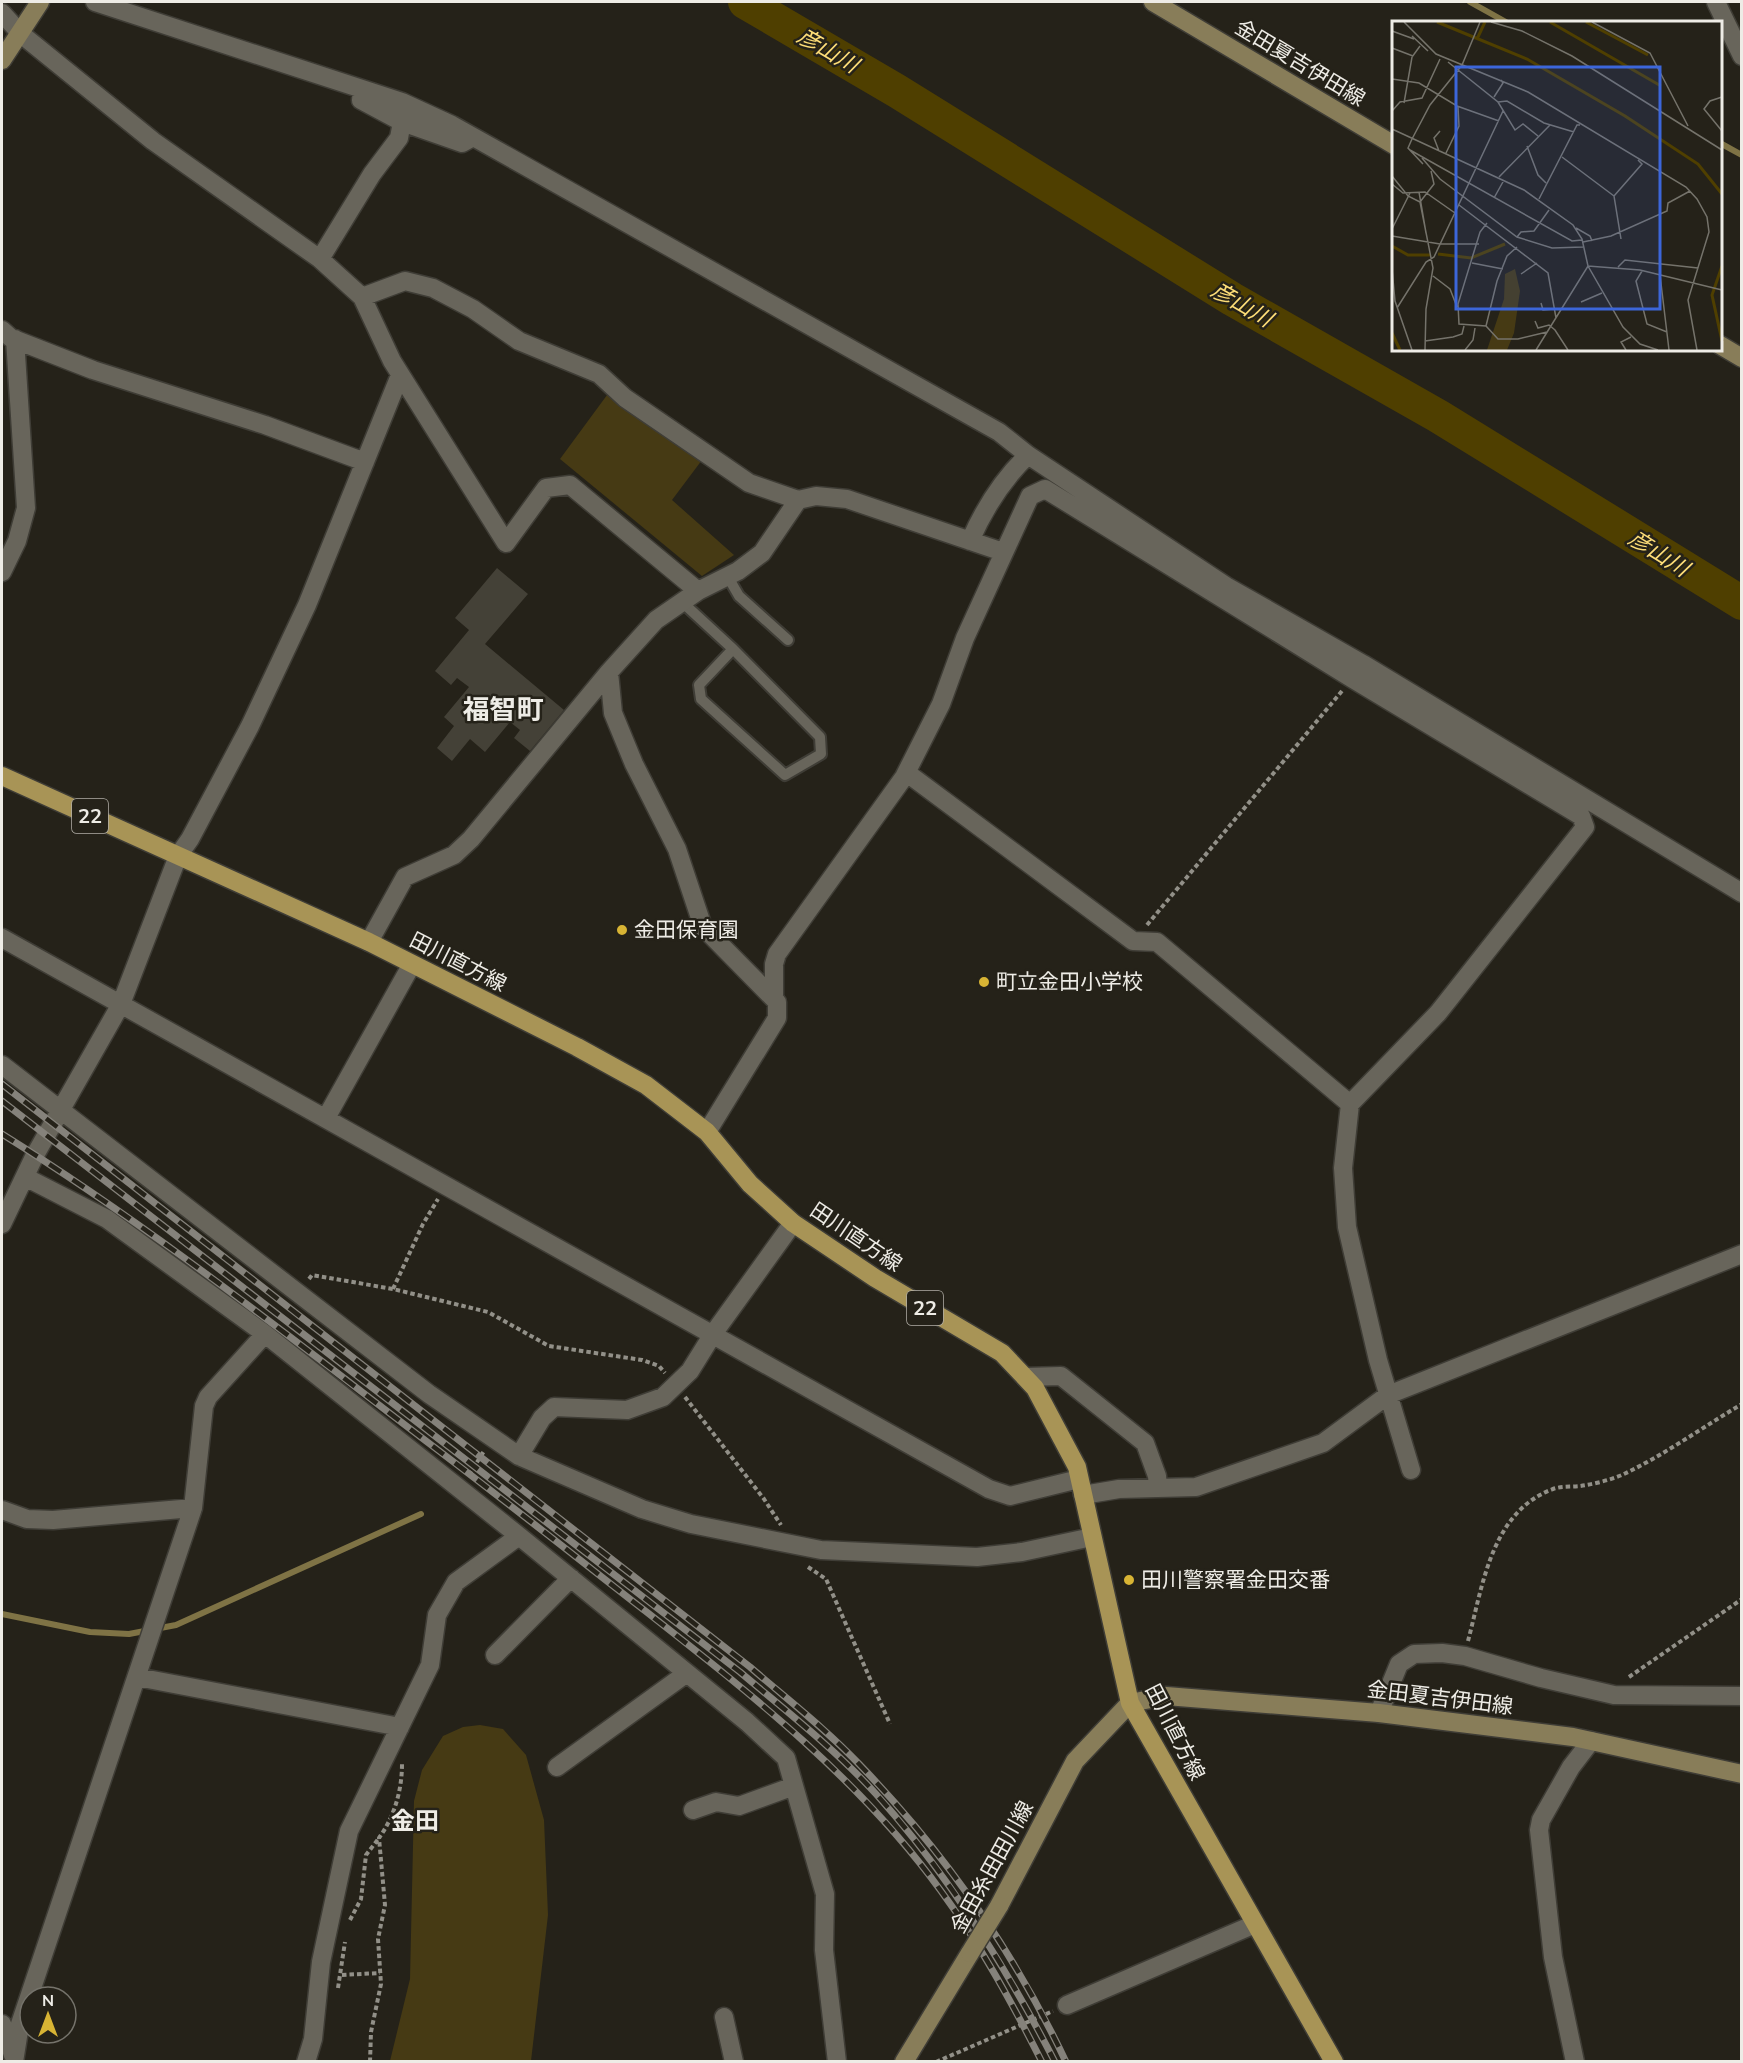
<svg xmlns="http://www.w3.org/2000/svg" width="1743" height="2063" font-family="Mulish,'Noto Sans JP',sans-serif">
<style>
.green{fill:#463a14}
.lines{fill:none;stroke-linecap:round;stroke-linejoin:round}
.stream{stroke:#7f7345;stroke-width:6}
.river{stroke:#4f3f00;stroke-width:34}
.building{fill:#444137}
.lane-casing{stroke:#3f3d36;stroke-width:14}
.street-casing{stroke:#3f3d36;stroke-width:21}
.secondary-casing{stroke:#3f3d36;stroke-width:21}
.primary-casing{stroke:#3f3d36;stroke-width:21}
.path{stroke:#929088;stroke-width:4;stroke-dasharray:4.5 3;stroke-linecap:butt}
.lane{stroke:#68655b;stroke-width:10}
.street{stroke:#68655b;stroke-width:18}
.secondary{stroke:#887d59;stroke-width:18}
.primary{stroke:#a89456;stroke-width:18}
.rail-casing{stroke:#85827b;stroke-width:7}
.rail{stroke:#252219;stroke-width:4.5;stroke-dasharray:14;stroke-linecap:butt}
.secondary-bridge-casing{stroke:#3f3d36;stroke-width:21;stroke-linecap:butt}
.secondary-bridge{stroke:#887d59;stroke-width:18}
.poi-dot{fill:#d8b434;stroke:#252219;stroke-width:2}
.labels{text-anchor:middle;stroke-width:5;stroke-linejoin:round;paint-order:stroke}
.shield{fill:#252219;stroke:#b2afa8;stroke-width:1.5}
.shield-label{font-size:20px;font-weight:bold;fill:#eeece6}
.street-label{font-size:21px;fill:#eeece6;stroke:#252219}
.poi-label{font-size:21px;fill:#eeece6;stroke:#252219;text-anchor:start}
.water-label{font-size:22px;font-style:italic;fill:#fddd77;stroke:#252219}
.quarter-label{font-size:24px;font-weight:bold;fill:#eeece6;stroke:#252219}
.district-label{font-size:27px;font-weight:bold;fill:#eeece6;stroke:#252219}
.inset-river{fill:none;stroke:#4f3f00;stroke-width:3}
.inset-road{fill:none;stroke:#75736b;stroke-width:1.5}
.view{fill:#3c66da;fill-opacity:0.15;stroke:#3c66da;stroke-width:3}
.inset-edge{fill:none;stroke:#eeece6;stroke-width:3}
</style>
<rect width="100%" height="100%" fill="#252219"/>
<path class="green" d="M610,391L702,460L672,500L734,555L702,576L560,459Z
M480,1725L503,1729L526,1755L544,1820L548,1915L531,2061H390L410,1979L414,1801L422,1770L443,1736L463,1727Z"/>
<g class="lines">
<path class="stream" d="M1470,2L1506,22
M1720,143L1742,155
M2,1614L90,1632L129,1634L176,1625L421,1514"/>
<path class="river" d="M745,2L897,91L1232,299L1438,416L1742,603"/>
</g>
<path class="building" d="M497,568L528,594L485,644L564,710L530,751L514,738L520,730L510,722L485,752L470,739L452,761L437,748L454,726L444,717L469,687L457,678L451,685L435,671L469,630L455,618Z"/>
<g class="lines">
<defs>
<path id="lane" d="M728,577L739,596L788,640
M682,602L733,649L820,737L821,754L785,775L701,699L699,685L733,649"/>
<path id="street" d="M95,2L402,102L452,125L999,432L1028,455L1226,586L1363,664L1742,893
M1716,2L1742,56
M2,13L21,34L153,141L320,259L362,297L392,361L506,543L546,488L570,485L698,591
M402,122L462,143L473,137
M320,259L372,174L399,138L402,122L361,100L362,89
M362,297L405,281L433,288L473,309L519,341L599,374L625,398L749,483L798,500L816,496L847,499L1003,552
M2,330L11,338L93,370L265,425L365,462
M970,541C984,509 1003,479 1028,455
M2,572L17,541L26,508L15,339
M609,672L613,713L634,764L677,849L703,927L777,1002V1018L707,1132
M907,773L1133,941L1157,942L1350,1104
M2,938L989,1489L1010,1496L1079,1479
M369,942L405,877L454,855L471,839L609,672L656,620L698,591L738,571L762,553L798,500
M774,995V964L777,954L904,777L941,704L965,638L1030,496L1045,489L1353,679L1581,816L1585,827L1438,1013L1350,1104L1343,1168L1347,1227L1378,1360L1411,1470
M2,1065L429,1394L519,1456L642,1509L691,1524L821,1550L977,1557L1022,1552L1092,1537
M326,1118L412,964
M25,1177L107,1219L265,1334L519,1536L747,1722L786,1758L825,1894L824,1950L837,2062
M2,1224L35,1155L121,1004L178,856L190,839L250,726L307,605L400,375
M1025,1377L1061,1376L1145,1443L1157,1476L1158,1488
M519,1456L542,1418L554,1407L627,1410L663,1397L690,1371L713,1334L793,1223
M1083,1495L1119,1489L1196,1487L1323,1443L1388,1395L1742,1254
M2,1510L27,1519L53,1520L193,1508
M495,1655L571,1578
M137,1677L400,1727
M1379,1713L1399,1664L1414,1654L1442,1653L1465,1656L1541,1678L1614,1695L1742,1696
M557,1767L687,1673
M693,1810L716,1802L739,1806L794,1786
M1067,2005L1255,1924
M724,2017L734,2062
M2,2024L13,2055
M14,2062L20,2024L193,1508L204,1406L208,1397L265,1334
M306,2062L313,2039L321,1962L349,1831L430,1665L437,1615L456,1582L519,1536
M1575,2062L1553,1957L1539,1830L1541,1820L1571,1767L1591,1741"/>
<path id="secondary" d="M1153,2L1394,145
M2,60L40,2
M1720,345L1742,358
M999,1906L1075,1761L1130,1703L1166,1696L1379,1713L1573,1737L1742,1774
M904,2062L970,1953"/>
<path id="primary" d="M2,776L369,942L577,1047L646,1085L707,1132L750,1184L793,1223L875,1278L1002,1353L1035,1388L1077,1467L1130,1703L1334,2062"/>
</defs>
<use href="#lane" class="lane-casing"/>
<use href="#street" class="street-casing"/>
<use href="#secondary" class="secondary-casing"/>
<use href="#primary" class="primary-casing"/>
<path class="path" d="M1147,925L1342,691
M309,1279L312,1275L393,1289L488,1312L549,1346L642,1360L659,1366L665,1373
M393,1289L423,1224L438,1199
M685,1397L764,1499L781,1525
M469,1475L484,1451
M808,1567L826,1579L890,1724
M1468,1641C1483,1585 1491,1512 1553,1489C1561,1486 1571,1487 1580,1486C1594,1484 1611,1480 1624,1474C1664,1455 1703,1427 1742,1404
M1629,1677L1742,1599
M350,1920L361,1899L366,1855L379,1838
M342,1975L380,1973
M338,1988L345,1942
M370,2062L371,2032L381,1984L378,1939L385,1905L379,1838C394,1817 402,1791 402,1764
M936,2062L1053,2011"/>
<use href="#lane" class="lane"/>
<use href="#street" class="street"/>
<use href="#secondary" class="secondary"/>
<use href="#primary" class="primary"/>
<defs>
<path id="rail" d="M2,1084L750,1667C787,1699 826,1729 859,1764C944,1852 1014,1951 1066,2062
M2,1101L740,1672C786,1711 835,1749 876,1794C948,1874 1005,1965 1055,2062
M2,1134C150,1226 287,1335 426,1441C499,1496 571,1553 644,1610C751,1694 861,1780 941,1891C980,1944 1012,2003 1042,2062"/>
</defs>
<use href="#rail" class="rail-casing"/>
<use href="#rail" class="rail"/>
<defs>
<path id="secondary-bridge" d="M970,1953L999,1906"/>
</defs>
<use href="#secondary-bridge" class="secondary-bridge-casing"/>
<use href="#secondary-bridge" class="secondary-bridge"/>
</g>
<g class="poi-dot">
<circle cx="622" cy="930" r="6"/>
<circle cx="984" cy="982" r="6"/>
<circle cx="1129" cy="1580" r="6"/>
</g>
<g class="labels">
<g class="shield">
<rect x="72" y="799" width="36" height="34" rx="4.5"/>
<rect x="907" y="1291" width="36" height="34" rx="4.5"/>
</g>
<g class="shield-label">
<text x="90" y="823">22</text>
<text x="925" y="1315">22</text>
</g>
<g class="street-label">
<text transform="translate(1300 63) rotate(31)" y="7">金田夏吉伊田線</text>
<text transform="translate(458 962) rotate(27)" y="7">田川直方線</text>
<text transform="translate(856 1237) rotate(34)" y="7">田川直方線</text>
<text transform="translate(1440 1698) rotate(7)" y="7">金田夏吉伊田線</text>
<text transform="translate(1175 1732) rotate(63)" y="7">田川直方線</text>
<text transform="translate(992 1867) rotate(-61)" y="7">金田糸田田川線</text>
</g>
<g class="poi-label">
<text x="634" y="937">金田保育園</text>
<text x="996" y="989">町立金田小学校</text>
<text x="1141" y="1587">田川警察署金田交番</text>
</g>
<g class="water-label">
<text transform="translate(828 50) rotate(30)" y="8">彦山川</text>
<text transform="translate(1242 304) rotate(30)" y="8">彦山川</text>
<text transform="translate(1659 553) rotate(32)" y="8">彦山川</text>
</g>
<g class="quarter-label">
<text x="415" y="1829">金田</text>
</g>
<g class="district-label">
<text x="503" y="719">福智町</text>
</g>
</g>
<g transform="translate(1392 21)">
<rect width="330" height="330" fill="#252219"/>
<path d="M123,248L128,270L122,312L115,329H95L112,278L113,253Z" fill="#463a14"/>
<path class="inset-river" d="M45,1L135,38L233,95L306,143L330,173M158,1L269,65M194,1L256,34M85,18L93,1M0,225L16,234H38M46,233L79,237L113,223M330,245L320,274L330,320M0,312L8,329"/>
<path class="inset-road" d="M12,1L44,33L136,71L294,166L305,178L315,196L317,211L296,279L305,329M99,1L130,10L180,35L330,129M200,1L258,32L296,105M0,10L22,18M20,15L36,30M0,27L21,35M56,41L106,81L123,109L131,103L146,115M0,58L27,62L65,85L107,100M102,76L111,62L109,59M330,76L318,80L312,88L330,110M106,81L115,80L152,102L182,111M12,82L20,36L28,25M0,90L8,81L30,77L48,38M0,108L132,169L181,204L190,218L196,245L231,306L248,323L266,329M20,118L16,127L31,143M20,118L38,84L70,44L88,1M135,125L146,154L154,162M18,129L180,220L190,219M47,130L42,117L48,110M54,132L67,105L66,86M170,136L222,175M30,137L48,158L125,216L160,227L191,226M0,155L16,175L28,181M107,156L158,104M0,163L11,172L33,171L63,192M27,171L34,212M102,177L112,159M147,178L185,104H188M28,181L41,247L34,288L33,329M28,181L42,163L39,150M67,184L156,252L164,297M95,202L88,211L66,283L67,303L94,305L106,318H126L155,311M184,207L198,215L200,220M0,208L18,172M0,215L48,223H87M125,216L129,211L142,210L157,189M229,218L222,175L250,143L246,139M191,221L219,215L275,190L276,182L298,170M80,242L111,248M226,246L233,239L306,247M0,248L3,280L20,329M250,250L244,260L255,303L275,311M129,253L145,242M268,254L277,329M41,255L58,268L65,286M189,281L210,272M149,282L151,289L162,288M5,287L34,241L42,236L111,90M143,300L146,307L157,304L163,309L176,329M94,305L105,260L115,235L125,226M33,320L61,316L70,313L72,305M73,329L81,319L83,307M144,329L196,245L248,249L330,269M234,329L229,321L239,316"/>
<path class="view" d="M64,46H268V288H64Z"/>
<rect width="330" height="330" class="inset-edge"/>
</g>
<rect width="1743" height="2063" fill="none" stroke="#eeece6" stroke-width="6"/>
<g transform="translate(48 2015)"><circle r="28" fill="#252219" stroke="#75736b" stroke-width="1.5"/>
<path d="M0-4.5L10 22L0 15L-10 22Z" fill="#d8b434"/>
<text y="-9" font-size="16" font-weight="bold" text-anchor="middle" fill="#eeece6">N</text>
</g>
</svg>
